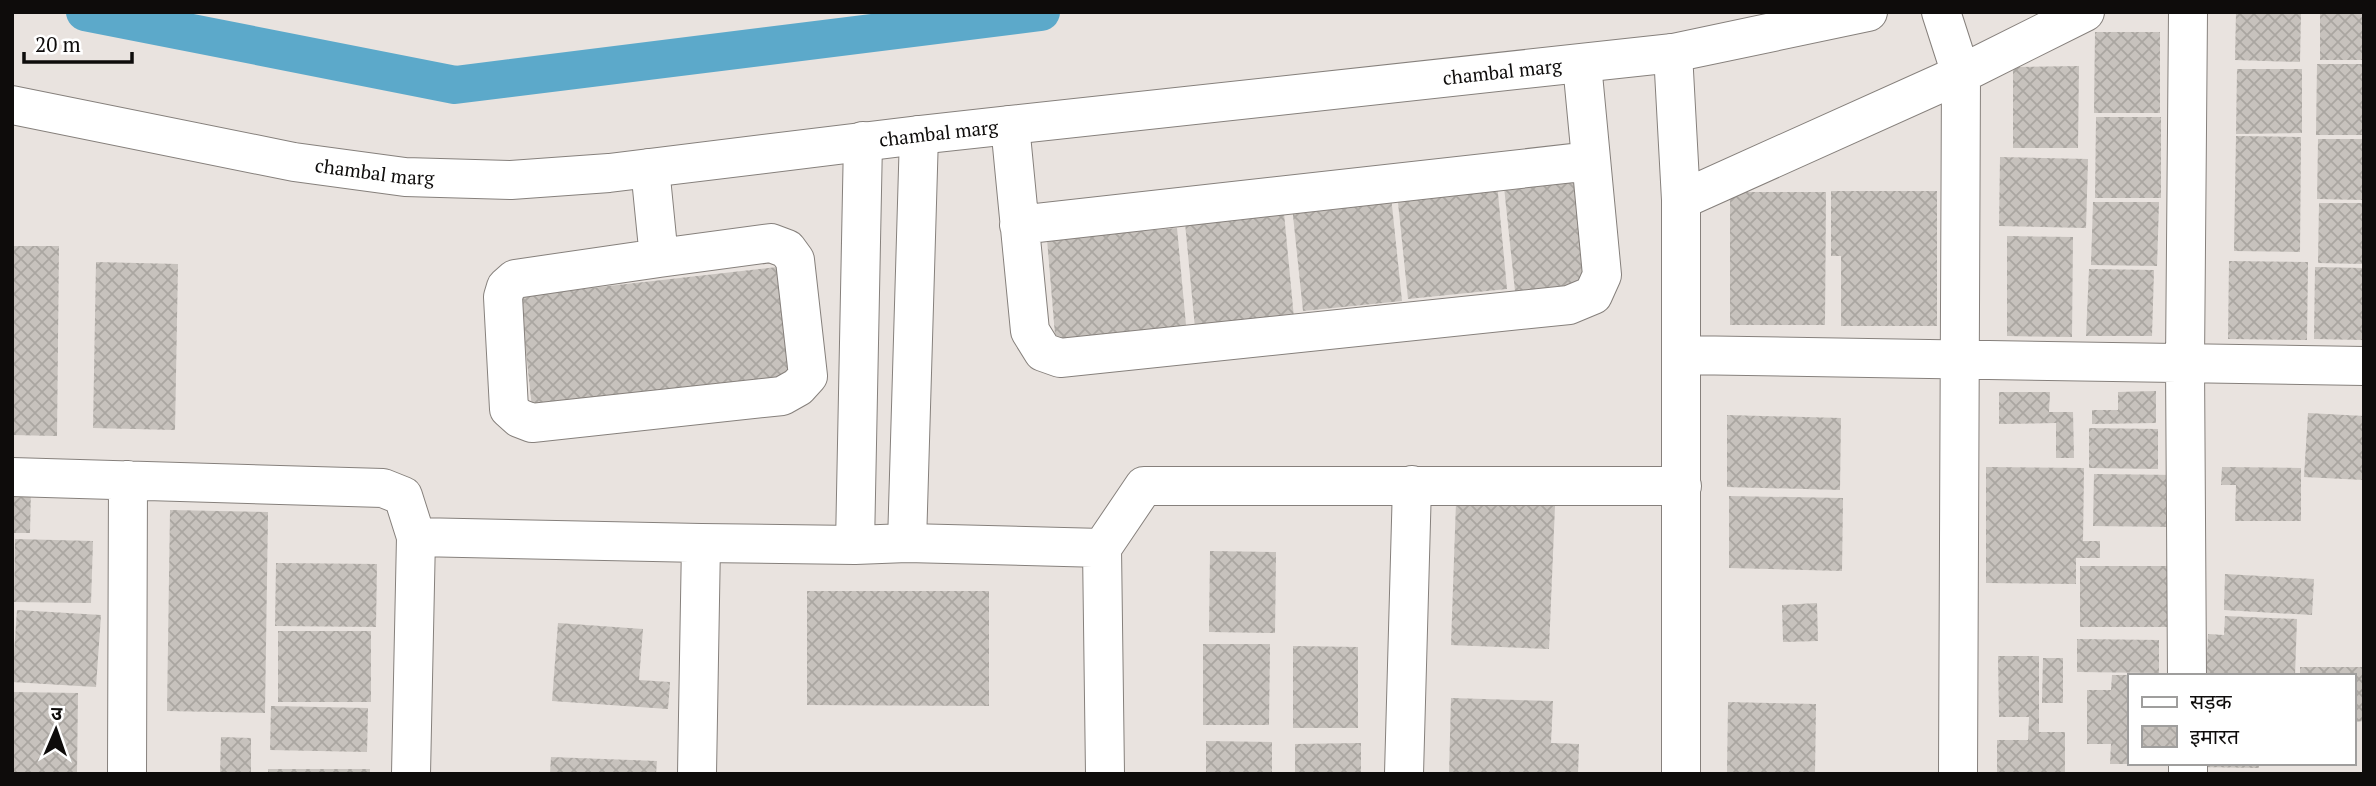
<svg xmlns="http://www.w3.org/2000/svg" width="2376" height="786" font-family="'PT Serif','Noto Sans Devanagari',serif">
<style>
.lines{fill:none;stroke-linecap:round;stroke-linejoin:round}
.canal{stroke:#5ca9ca;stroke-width:38}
.building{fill:url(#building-cross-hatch)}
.minor-casing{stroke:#86807c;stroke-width:40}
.tertiary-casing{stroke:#86807c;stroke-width:40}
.minor{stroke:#fff;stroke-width:38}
.tertiary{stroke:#fff;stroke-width:38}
.labels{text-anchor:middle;stroke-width:5;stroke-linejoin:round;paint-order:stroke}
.street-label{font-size:19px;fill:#0e0c0b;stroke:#fff}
</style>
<defs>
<pattern id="building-cross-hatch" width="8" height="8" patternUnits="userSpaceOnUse" patternTransform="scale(1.75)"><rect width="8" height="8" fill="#c7c2bd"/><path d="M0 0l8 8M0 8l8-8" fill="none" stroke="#aaa6a1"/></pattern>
</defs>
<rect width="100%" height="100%" fill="#e9e3df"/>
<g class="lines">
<path class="canal" d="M85,12L455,85L1041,12"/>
</g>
<path class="building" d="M2236,12H2301L2300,62L2235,60Z
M2320,12H2364V60H2320Z
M2095,32H2160V113H2094Z
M2317,64H2364V135H2316Z
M2079,66L2078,148H2013V67Z
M2237,69H2302V133L2236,134Z
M2096,117H2161V198H2095Z
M2236,136L2301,137L2300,252L2234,251Z
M2318,139H2364V200L2317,199Z
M2000,157L2088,159L2086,228L1999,226Z
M1582,178L1594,283L1515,291L1504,187Z
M1497,183L1507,289L1408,299L1397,193Z
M1831,191H1937V326H1841V256H1831Z
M1730,192H1826L1825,325H1730Z
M1391,196L1402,301L1303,311L1292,206Z
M2093,202H2159L2157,266L2091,265Z
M2319,203H2364V264L2318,263Z
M1284,213L1294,318L1195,328L1185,223Z
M1177,228L1187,336L1056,347L1047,239Z
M2007,236L2073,237L2072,337L2007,336Z
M12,246H59L57,436L12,435Z
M2229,261L2308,262L2307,340L2228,339Z
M96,262L178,264L175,430L93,428Z
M777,267L789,380L532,408L520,296Z
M2315,267L2364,268V340L2314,339Z
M2089,269L2154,270L2152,336H2086Z
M2156,391V423L2092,424V410H2118V392Z
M1999,392H2050L2049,412H2073L2074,458H2056V423L1999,424Z
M2308,413L2364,416V480L2304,477Z
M1727,415L1841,418L1840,490L1727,487Z
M2089,428L2158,429V469L2089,468Z
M1986,467L2084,468L2083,541H2100V558H2076V584L1986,583Z
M2222,467L2301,468V521H2235L2236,485H2221Z
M2094,474L2177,475L2176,527L2093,526Z
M12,487L31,488L30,533H12Z
M1729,496L1843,498L1842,571L1729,568Z
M1456,502L1555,506L1549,649L1451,645Z
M170,510L268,512L265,713L167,711Z
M15,539L93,541L91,603L14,602Z
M1210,551L1276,552L1275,633L1209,632Z
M276,563L377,564L376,627L275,626Z
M2080,566H2175L2174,627H2080Z
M2225,574L2314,579L2312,615L2224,610Z
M807,591H989V706L807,705Z
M1817,603L1818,641L1783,642L1782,605Z
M17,610L101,615L96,687L12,682Z
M2225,616L2297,619L2295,676H2206L2208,634L2224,635Z
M558,623L643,629L639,680L670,682L668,709L552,701Z
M278,631H371V702H278Z
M2077,639L2159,640V673L2077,672Z
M1203,644H1270L1269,725H1203Z
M1293,646L1358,647V728H1293Z
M1998,656H2039V732H2065V774H1997V740H2028L2029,717H1999Z
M2043,658H2063V703H2042Z
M2300,667H2364V721L2353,722V676H2300Z
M2112,675H2129V764H2110L2111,744H2087V690H2111Z
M12,692L78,693L77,774H12Z
M1451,698L1553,701L1551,743L1579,744L1578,774H1449Z
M1728,702L1816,704L1815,774H1727Z
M271,706L368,708L367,752L270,750Z
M221,737L251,738V774H220Z
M1206,741L1272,742V774H1206Z
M1361,743V774H1295V744Z
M551,757L657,761L656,774H550Z
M2196,763H2259V768L2196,767Z
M268,769H370V774H268Z"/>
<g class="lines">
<defs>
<path id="minor" d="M1941,12L1961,74L1958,774
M1673,53L1681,200
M1010,125L1030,331L1043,352L1060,358L1569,305L1593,295L1602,275L1582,64
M650,168L659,258L515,279L506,287L503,297L509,409L519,418L532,423L782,396L798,387L808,376L795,260L787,249L771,243L659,258
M1019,225L1591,161
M1682,355L2364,366
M12,477L383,488L403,496L416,537L701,543L855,545L907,543L1102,548L1144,486H1682
M907,543L919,135
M855,545L863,141
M1102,548L1105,774
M2187,676L2185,363L2188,12
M2188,763V774
M127,774L128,480
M411,774L416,537
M697,774L701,543
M1404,774L1412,485
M1681,774V200L1961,74L2085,12"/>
<g id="tertiary">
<path id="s1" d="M12,105L294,162L405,177L511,180L609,173L919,135L1673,53L1868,12"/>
</g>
</defs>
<use href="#minor" class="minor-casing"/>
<use href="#tertiary" class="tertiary-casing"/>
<use href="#minor" class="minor"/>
<use href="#tertiary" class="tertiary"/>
</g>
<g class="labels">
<g class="street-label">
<text dy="7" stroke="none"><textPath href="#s1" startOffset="1503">chambal marg</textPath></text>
<text dy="7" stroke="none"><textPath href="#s1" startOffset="936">chambal marg</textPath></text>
<text dy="7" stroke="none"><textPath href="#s1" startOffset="369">chambal marg</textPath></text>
</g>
</g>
<rect width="2376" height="786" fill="none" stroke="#0e0c0b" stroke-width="28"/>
<rect x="2128" y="674" width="228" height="91" fill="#ffffff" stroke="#9f9e9d" stroke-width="2"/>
<rect x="2142" y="697" width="35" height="10" fill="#ffffff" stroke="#9f9e9d" stroke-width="2"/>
<text x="2190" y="709" font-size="21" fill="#0e0c0b">सड़क</text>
<rect x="2142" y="726" width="35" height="21" fill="url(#building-cross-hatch)" stroke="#9f9e9d" stroke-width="2"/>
<text x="2190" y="744" font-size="21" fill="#0e0c0b">इमारत</text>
<g transform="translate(56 730) rotate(2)" stroke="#ffffff" stroke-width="5" paint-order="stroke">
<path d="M0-5L12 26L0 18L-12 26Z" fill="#0e0c0b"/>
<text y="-10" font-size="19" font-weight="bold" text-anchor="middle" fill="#0e0c0b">उ</text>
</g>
<path d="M24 52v10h108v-10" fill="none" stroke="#0e0c0b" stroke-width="3.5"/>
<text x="35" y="52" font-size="21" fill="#0e0c0b" stroke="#ffffff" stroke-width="5" paint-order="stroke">20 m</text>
</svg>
